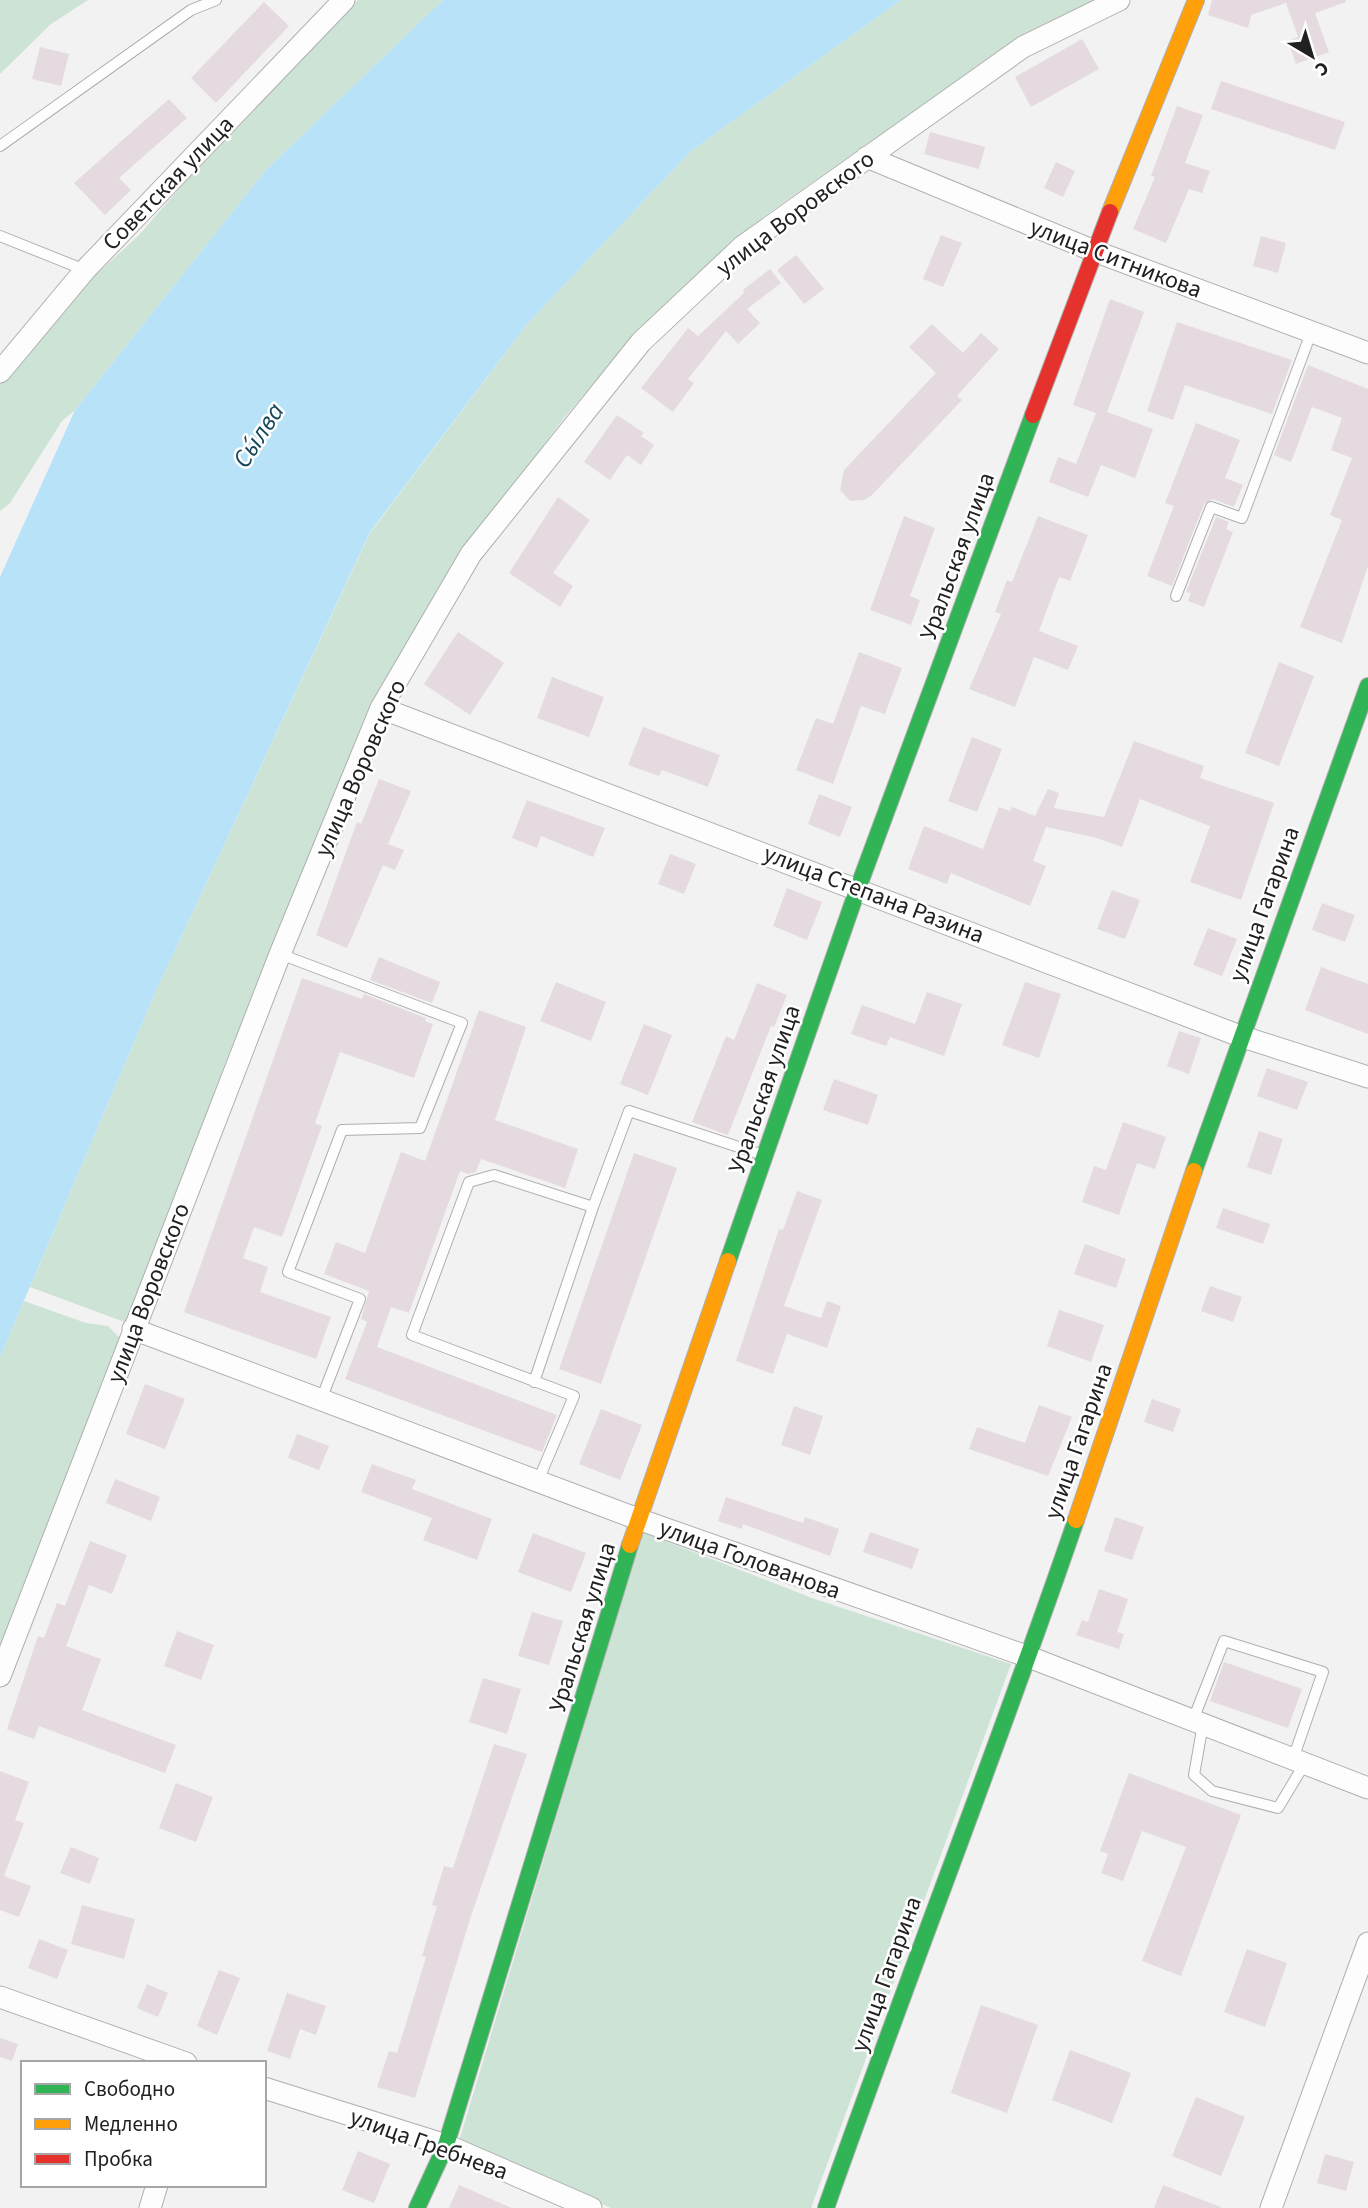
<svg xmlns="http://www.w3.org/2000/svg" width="1368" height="2208" font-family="'Source Sans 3',sans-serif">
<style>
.green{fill:#cce3d6}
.water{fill:#b8e2f7}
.building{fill:#e4dae0}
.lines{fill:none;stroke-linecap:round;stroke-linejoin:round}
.lane-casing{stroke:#afafb0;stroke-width:12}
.street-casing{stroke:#afafb0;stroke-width:23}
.fast-casing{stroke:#afafb0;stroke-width:18}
.slow-casing{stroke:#afafb0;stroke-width:18}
.jam-casing{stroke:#afafb0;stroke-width:18}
.lane{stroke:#fdfdfd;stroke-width:10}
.street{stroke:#fdfdfd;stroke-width:21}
.fast{stroke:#30b455;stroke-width:16}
.slow{stroke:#ff9f0a;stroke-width:16}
.jam{stroke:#e5322d;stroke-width:16}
.labels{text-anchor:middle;stroke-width:5;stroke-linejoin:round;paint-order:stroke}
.street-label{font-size:24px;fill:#212122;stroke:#fff}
.water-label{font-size:26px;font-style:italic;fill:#15465b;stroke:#fff}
</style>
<rect width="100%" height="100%" fill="#f2f2f3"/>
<path class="green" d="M0,0H88L51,24L0,74Z
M358,0H443L266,170L75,410L62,421L10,503L0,511V384L57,311L139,235L224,137Z
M901,0H1100L867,144L755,223L627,343L563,419L482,529L278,936L227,1058L130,1324L30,1287L155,993L370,533L527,324L691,151Z
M24,1301L86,1323L108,1326L121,1339L0,1673V1357Z
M642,1532L812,1598L1011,1664L811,2208H611L459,2141Z"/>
<path class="water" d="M443,0H901L691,151L527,324L370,532L155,993L0,1357V577L75,410L266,170Z"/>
<path class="building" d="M1212,0H1346V2L1315,13L1329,52L1296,64L1288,41L1298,37L1286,3L1251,15L1248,28L1208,15Z
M264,2L289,26L216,103L191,78Z
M1082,39L1099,69L1031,107L1015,77Z
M40,47L69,54L61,86L32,79Z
M1221,81L1345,122L1335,150L1211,109Z
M169,99L187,118L119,178L131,190L105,215L74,183Z
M1177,106L1203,115L1185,163L1210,171L1202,193L1189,189L1166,243L1133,229L1155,177L1151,176Z
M930,132L985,147L979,169L924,154Z
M1056,162L1075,171L1063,197L1044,188Z
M941,235L962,243L943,287L923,279Z
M1261,236L1286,243L1278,273L1253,266Z
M796,255L824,289L804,304L777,270Z
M770,269L781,283L747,309L760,323L738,344L726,331L688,379L694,383L673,412L641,388L688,328L698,336L744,293L743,290Z
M1110,299L1144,312L1107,412L1153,429L1135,478L1101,465L1088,497L1049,482L1058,457L1076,464L1096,413L1073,405Z
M1177,322L1292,360L1272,414L1185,385L1173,420L1147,411Z
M932,324L963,353L981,333L999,349L957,396L962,400L872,495L864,500L850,501L840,490L844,470L936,373L909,347Z
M1308,365L1368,389V566L1342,643L1300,627L1342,520L1330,515L1352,458L1331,450L1342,418L1312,407L1291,462L1274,455Z
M617,415L644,433L641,436L654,445L641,465L627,455L610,480L584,462Z
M1196,423L1240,440L1225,478L1243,485L1234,507L1213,499L1204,504L1172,586L1147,576L1174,506L1165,503Z
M558,497L590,520L553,573L573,586L560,607L509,573Z
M904,516L935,528L910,596L920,600L911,625L870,610Z
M1038,516L1088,535L1070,581L1059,577L1039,631L1078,646L1068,670L1034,657L1015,707L969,689L1001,614L995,612L1007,580L1012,582Z
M1216,517L1229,522L1226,529L1233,532L1204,607L1188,601L1191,593L1186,592Z
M458,632L504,663L470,715L424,684Z
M859,652L902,668L885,714L861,706L833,784L796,770L816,718L833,724Z
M1279,662L1314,676L1279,766L1245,753Z
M552,677L604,697L589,737L537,718Z
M643,727L720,755L708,787L662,770L659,776L628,765Z
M972,737L1002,749L977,812L948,801Z
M1134,741L1204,766L1200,778L1274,803L1241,900L1190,882L1210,826L1140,799L1122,847L1097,838L1046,827L1033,861L1046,866L1030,906L951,873L947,884L908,869L924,826L983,849L999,807L1010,811L1012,807L1035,816L1048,789L1059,793L1054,808L1104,817Z
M379,779L411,791L388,844L404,850L395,870L383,865L347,948L316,935L357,822L361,824Z
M819,794L852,807L840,837L808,824Z
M527,800L605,828L593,857L541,836L537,848L512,838Z
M670,854L696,864L684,894L658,884Z
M787,888L822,902L807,940L773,926Z
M1112,890L1140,900L1125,939L1097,929Z
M1322,903L1355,915L1345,942L1312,930Z
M1208,928L1237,939L1222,976L1193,965Z
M379,957L440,982L432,1003L370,980Z
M1321,967L1368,984V1034L1305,1010Z
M302,978L362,999L364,994L426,1018L425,1021L433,1024L414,1078L340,1052L315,1123L322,1126L282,1237L254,1227L243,1258L268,1267L260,1292L331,1317L316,1359L184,1312Z
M556,982L606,1002L591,1041L540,1021Z
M1025,982L1061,994L1039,1058L1002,1045Z
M757,983L787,995L774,1027L771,1026L728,1135L692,1122L726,1036L734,1040Z
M927,992L962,1004L944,1056L890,1037L886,1046L851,1034L862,1005L915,1024Z
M479,1010L526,1027L495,1120L578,1149L565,1188L481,1159L476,1172L468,1174L460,1171L409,1313L391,1307L377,1347L557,1415L542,1452L345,1379L367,1322L361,1319L369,1291L324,1274L336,1242L365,1253L401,1152L425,1161Z
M644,1024L672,1035L648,1095L620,1084Z
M1179,1031L1201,1038L1189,1074L1167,1066Z
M1267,1068L1308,1082L1297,1110L1257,1096Z
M834,1079L878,1095L868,1125L823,1110Z
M1123,1122L1166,1137L1155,1169L1137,1163L1119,1215L1082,1202L1094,1166L1106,1170Z
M1259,1131L1283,1139L1271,1175L1247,1167Z
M634,1153L677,1168L601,1384L559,1369Z
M797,1191L822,1200L784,1306L821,1318L827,1301L841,1306L827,1348L787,1334L773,1374L736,1361L779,1229L783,1230Z
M1223,1208L1270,1224L1263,1244L1216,1228Z
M1085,1244L1126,1259L1116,1288L1074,1274Z
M1210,1286L1242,1297L1233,1322L1201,1311Z
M1059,1310L1104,1325L1091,1362L1047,1346Z
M145,1384L185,1399L165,1449L126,1434Z
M1152,1399L1181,1409L1173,1432L1144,1422Z
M1039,1405L1072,1417L1048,1476L969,1449L977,1427L1025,1443Z
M794,1406L823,1416L810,1455L781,1445Z
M601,1409L642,1425L620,1480L579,1464Z
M297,1434L329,1446L319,1470L288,1458Z
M372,1464L416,1480L412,1489L492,1519L477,1560L423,1540L432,1518L361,1492Z
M115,1479L160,1497L151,1521L106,1503Z
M726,1497L803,1523L805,1517L839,1529L830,1556L743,1524L742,1529L718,1521Z
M1115,1517L1144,1527L1132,1560L1104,1551Z
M870,1532L919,1549L912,1569L863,1552Z
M533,1533L586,1553L571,1592L518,1572Z
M90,1541L127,1555L112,1594L89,1585L66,1646L101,1659L82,1710L176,1745L165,1773L39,1726L34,1739L7,1729L38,1636L44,1638L57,1603L65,1606Z
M1099,1589L1128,1599L1117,1632L1124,1634L1119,1649L1076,1635L1082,1620L1088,1622Z
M532,1612L563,1621L549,1665L518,1656Z
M177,1631L214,1645L201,1680L164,1666Z
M1224,1662L1302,1689L1288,1728L1210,1701Z
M483,1678L521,1689L507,1734L469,1722Z
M494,1744L527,1754L471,1916L415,2098L377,2087L389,2051L397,2053L426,1957L422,1956L437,1906L432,1905L444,1866L453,1868Z
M0,1771L29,1782L15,1820L24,1823L4,1876L31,1886L19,1917L0,1910Z
M1129,1773L1241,1815L1181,1976L1142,1961L1186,1847L1142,1831L1123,1881L1101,1873L1108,1854L1100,1851Z
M176,1783L213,1797L196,1842L159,1828Z
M71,1847L99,1858L90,1884L60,1873Z
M82,1905L135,1919L124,1959L71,1944Z
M39,1939L68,1950L57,1979L28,1968Z
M1247,1949L1287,1963L1265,2027L1224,2012Z
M219,1970L240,1978L217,2035L197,2026Z
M147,1984L168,1993L158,2017L137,2008Z
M287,1993L326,2006L316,2035L300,2029L290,2059L267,2051Z
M981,2005L1038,2025L1007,2113L951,2093Z
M0,2038L18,2044L12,2061L0,2057Z
M1070,2050L1131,2073L1112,2123L1052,2100Z
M1196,2097L1245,2117L1221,2176L1172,2156Z
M358,2151L390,2164L374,2203L342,2190Z
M1325,2154L1354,2162L1346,2191L1317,2183Z
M459,2185L512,2208H449Z
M1163,2185L1221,2207L1220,2208H1154Z"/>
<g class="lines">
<defs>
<path id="lane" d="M0,146L191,10L216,0
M0,236L85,270
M1176,596L1211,507L1242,518L1311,333
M280,954L462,1023L420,1128L342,1130L288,1272L360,1299L321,1400
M534,1382L593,1207
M538,1481L574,1396L412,1335L469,1182L494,1175L593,1207L629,1111L763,1155
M1193,1720L1224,1641L1323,1672L1293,1759
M1203,1724L1194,1775L1212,1791L1278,1808L1305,1763"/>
<path id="street" d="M867,157L1094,251L1368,353
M0,372L85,270L344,0
M381,708L1240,1036L1368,1077
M133,1329L638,1519L1029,1657L1368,1788
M0,1676L280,954L381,708L471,554L641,342L743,246L1023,47L1119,0
M0,1997L186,2063
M264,2088L446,2145L591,2208
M150,2208L157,2185
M1271,2208L1368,1943"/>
<path id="fast" d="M1194,1171L1368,686
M728,1261L858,888L1033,415
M417,2208L446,2145L630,1545
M826,2208C907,1978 997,1751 1076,1520"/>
<path id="slow" d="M1110,212L1196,0
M1076,1520L1194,1171
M630,1545L728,1261"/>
<path id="jam" d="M1033,415L1110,212"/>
</defs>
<use href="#lane" class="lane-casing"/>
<use href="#street" class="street-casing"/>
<use href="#fast" class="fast-casing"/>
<use href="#slow" class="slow-casing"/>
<use href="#jam" class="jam-casing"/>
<use href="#lane" class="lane"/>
<use href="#street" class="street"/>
<use href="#fast" class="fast"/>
<use href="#slow" class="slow"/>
<use href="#jam" class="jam"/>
</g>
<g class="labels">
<g class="street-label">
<text transform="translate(168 183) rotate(-46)" y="8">Советская улица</text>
<text transform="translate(795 213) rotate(-37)" y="8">улица Воровского</text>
<text transform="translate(1116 258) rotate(21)" y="8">улица Ситникова</text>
<text transform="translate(957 556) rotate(-70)" y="8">Уральская улица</text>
<text transform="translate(360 768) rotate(-66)" y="8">улица Воровского</text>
<text transform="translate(874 894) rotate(21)" y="8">улица Степана Разина</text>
<text transform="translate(1264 904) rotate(-70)" y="8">улица Гагарина</text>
<text transform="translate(764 1089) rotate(-71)" y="8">Уральская улица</text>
<text transform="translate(148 1293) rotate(-69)" y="8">улица Воровского</text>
<text transform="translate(1078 1441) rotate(-71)" y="8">улица Гагарина</text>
<text transform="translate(750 1559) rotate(20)" y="8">улица Голованова</text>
<text transform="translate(582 1627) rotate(-73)" y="8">Уральская улица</text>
<text transform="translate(886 1974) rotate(-70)" y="8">улица Гагарина</text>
<text transform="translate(429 2144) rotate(20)" y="8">улица Гребнева</text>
</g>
<g class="water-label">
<text transform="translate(258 435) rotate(-57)" y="9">Сы́лва</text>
</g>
</g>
<rect x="21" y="2061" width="245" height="126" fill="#ffffff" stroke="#a6a6a7" stroke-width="2"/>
<rect x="35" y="2084" width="35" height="10" fill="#30b455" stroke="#a6a6a7" stroke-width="2"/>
<text x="84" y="2096" font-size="21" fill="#212122">Свободно</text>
<rect x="35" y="2119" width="35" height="10" fill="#ff9f0a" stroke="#a6a6a7" stroke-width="2"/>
<text x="84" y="2131" font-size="21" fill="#212122">Медленно</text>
<rect x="35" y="2154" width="35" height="10" fill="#e5322d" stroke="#a6a6a7" stroke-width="2"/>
<text x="84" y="2166" font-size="21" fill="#212122">Пробка</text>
<g transform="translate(1312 56) rotate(142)" stroke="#ffffff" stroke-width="5" paint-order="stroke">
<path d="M0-5L12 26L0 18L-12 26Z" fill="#212122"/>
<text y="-10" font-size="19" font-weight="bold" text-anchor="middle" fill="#212122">С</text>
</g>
</svg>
